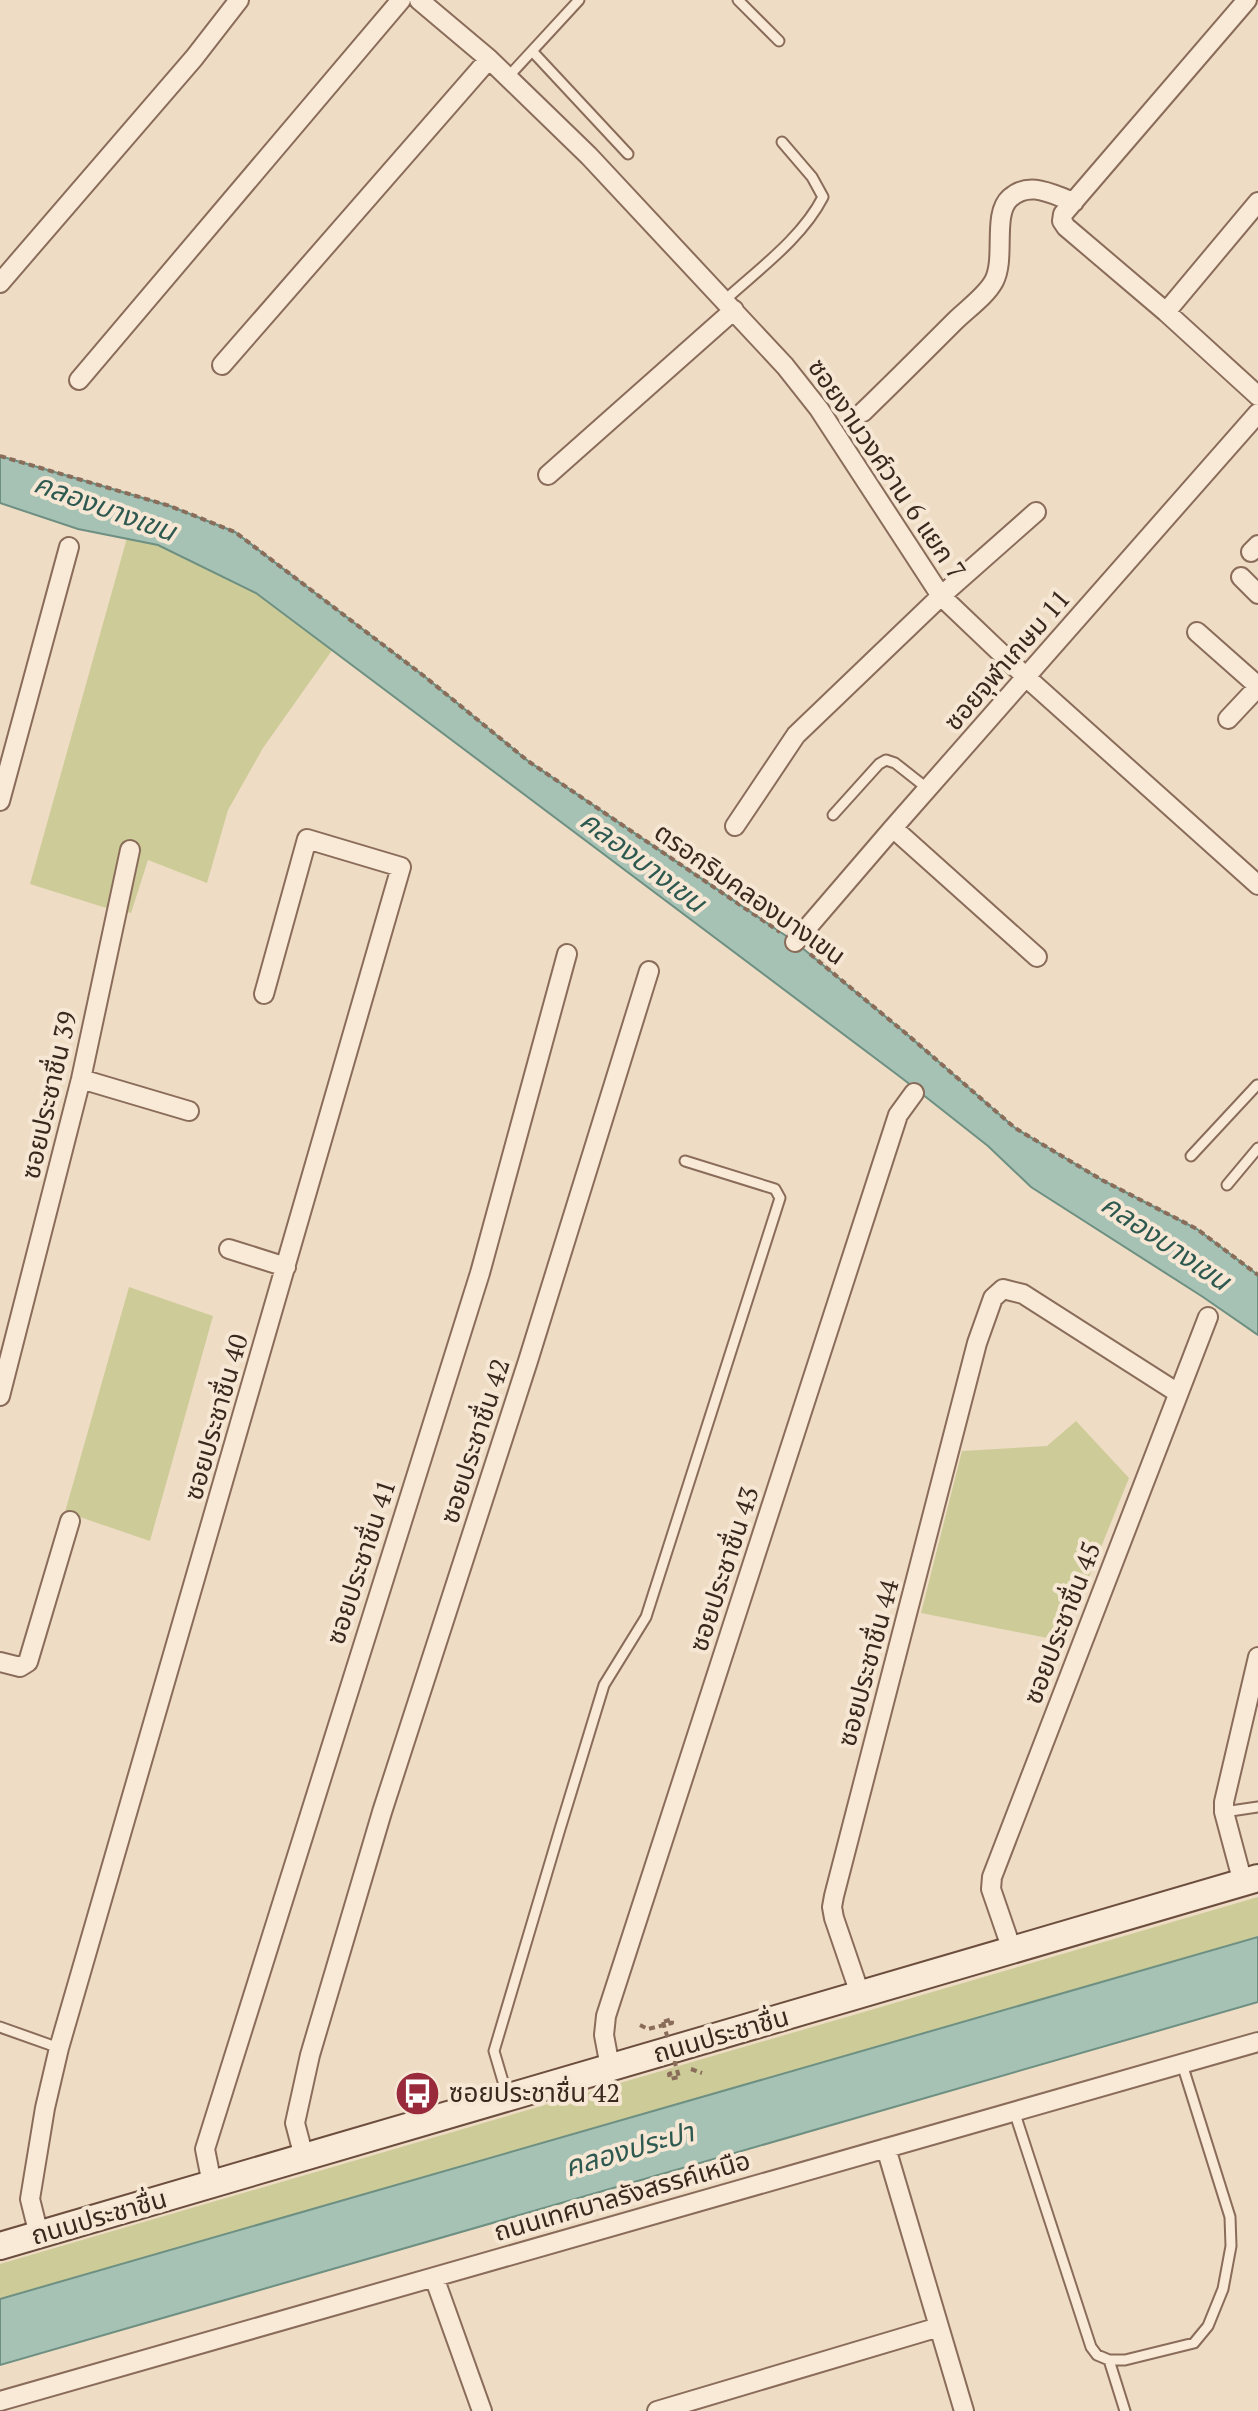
<svg xmlns="http://www.w3.org/2000/svg" width="1258" height="2411" font-family="'PT Serif','Noto Sans Thai',serif">
<style>
.green{fill:#cdcb98}
.water{fill:#a6c2b5;stroke:#6d9082;stroke-width:2}
.lines{fill:none;stroke-linecap:round;stroke-linejoin:round}
.lane-casing{stroke:#8a6c5a;stroke-width:13}
.street-casing{stroke:#8a6c5a;stroke-width:22}
.secondary-casing{stroke:#6c4e3e;stroke-width:30}
.path{stroke:#8a6c5a;stroke-width:4;stroke-dasharray:6 4;stroke-linecap:butt}
.lane{stroke:#f9ead8;stroke-width:9}
.street{stroke:#f9ead8;stroke-width:18}
.secondary{stroke:#f9ead8;stroke-width:26}
.path-bridge{stroke:#8a6c5a;stroke-width:4;stroke-dasharray:6 4;stroke-linecap:butt}
.labels{text-anchor:middle;stroke-width:8;stroke-linejoin:round;paint-order:stroke}
.street-label{font-size:26px;fill:#3a271e;stroke:#f6e7d4}
.poi-label{font-size:26px;fill:#3a271e;stroke:#f6e7d4;text-anchor:start}
.water-label{font-size:28px;font-style:italic;fill:#2e5950;stroke:#f6e7d4}
</style>
<rect width="100%" height="100%" fill="#efdcc4"/>
<path class="green" d="M127,538L158,545L255,593L333,649L263,748L228,810L207,883L148,860L131,913L103,907L30,884Z
M129,1287L213,1316L150,1541L65,1512Z
M1076,1421L1129,1478L1063,1641L921,1613L962,1451L1047,1446Z
M1258,1897V1937L0,2299V2264Z"/>
<path class="water" d="M0,456L170,506L235,532L424,676L528,761L795,942L909,1036L1015,1128L1102,1180L1197,1229L1258,1275V1335L1203,1297L1031,1187L988,1146L903,1079L256,593L158,545L78,529L0,503Z
M1258,1937V2002L0,2365V2299Z"/>
<g class="lines">
<defs>
<path id="lane" d="M738,0L779,41
M532,51L628,154
M508,77L579,0
M725,300C759,269 802,238 823,197L812,177L782,142
M833,815L879,764L886,760L895,763L928,789
M1191,1156L1257,1085
M1227,1185L1258,1148
M1224,1812L1258,1807
M0,2027L59,2048
M507,2095L494,2051L560,1829L604,1685L646,1617L780,1198L775,1189L685,1161
M1014,2111L1091,2347L1097,2355L1109,2360H1125L1194,2343L1208,2326L1223,2289L1231,2246L1230,2217L1182,2064
M1109,2360L1125,2411"/>
<path id="street" d="M419,0L489,59L589,156L785,366L819,409L941,596L1027,678L1258,885
M1247,0L1063,214L1062,221L1066,227L1166,312L1258,396
M0,283L194,58L239,0
M1166,312L1258,202
M222,365L489,59
M79,380L401,0
M863,412C894,382 925,351 955,321C967,309 986,296 994,281C1006,258 992,214 1010,198C1030,180 1053,195 1074,202
M548,475L734,310
M1251,552L1258,545
M1241,577L1258,594
M1197,632L1258,686
M1228,719L1258,687
M0,801L69,547
M735,826L796,735L941,596L1036,512
M893,828L1037,957
M795,942L893,828L1258,413
M81,1079L189,1111
M229,1249L286,1267
M0,1396L81,1079L130,850
M0,1662L20,1667L28,1662L70,1521
M1243,1883L1224,1812V1802L1258,1657
M1012,1950L991,1889L992,1877L1208,1317
M860,1994L834,1918L832,1907L834,1896L977,1343L993,1298L1003,1289L1023,1294L1178,1393
M610,2067L604,2035L606,2016L898,1115L914,1093
M886,2148L964,2411
M304,2157L295,2123L310,2055L382,1812L528,1361L649,971
M212,2184L205,2149L480,1273L567,954
M39,2235L30,2199L45,2108L59,2048L401,867L307,839L264,994
M434,2277L482,2411
M0,2401L1258,2042
M657,2411L939,2327"/>
<path id="secondary" d="M0,2246L1258,1878"/>
</defs>
<use href="#lane" class="lane-casing"/>
<use href="#street" class="street-casing"/>
<use href="#secondary" class="secondary-casing"/>
<path class="path" d="M0,456L170,506L235,532L424,676L528,761L780,932
M810,954L909,1036L1015,1128L1102,1180L1197,1229L1258,1275
M640,2025L648,2029L672,2023V2019L663,2022
M691,2069L702,2073
M672,2073L669,2074L670,2079L679,2077"/>
<use href="#lane" class="lane"/>
<use href="#street" class="street"/>
<use href="#secondary" class="secondary"/>
<path class="path-bridge" d="M663,2022L679,2077"/>
</g>
<defs>
<symbol id="bus-disc" viewBox="-11 -11 22 22"><circle r="9.5" fill="#992a3c" stroke="#f6e7d4"/><path d="M-5-6H5V4H4V6H2V4H-2V6H-4V4H-5ZM-3.5-4V0h7V-4ZM-3.5 1.2v1.5H-2V1.2ZM2 1.2v1.5H3.5V1.2Z" fill="#fff"/></symbol>
</defs>
<g fill-rule="evenodd">
<use href="#bus-disc" x="392" y="2068" width="51" height="51"/>
</g>
<g class="labels">
<g class="street-label">
<text transform="translate(887 469) rotate(56)" y="9">ซอยงามวงศ์วาน 6 แยก 7</text>
<text transform="translate(1007 660) rotate(-49)" y="9">ซอยจุฬาเกษม 11</text>
<text transform="translate(750 894) rotate(35)" y="9">ตรอกริมคลองบางเขน</text>
<text transform="translate(49 1095) rotate(-77)" y="9">ซอยประชาชื่น 39</text>
<text transform="translate(216 1417) rotate(-74)" y="9">ซอยประชาชื่น 40</text>
<text transform="translate(475 1441) rotate(-72)" y="9">ซอยประชาชื่น 42</text>
<text transform="translate(361 1562) rotate(-72)" y="9">ซอยประชาชื่น 41</text>
<text transform="translate(724 1569) rotate(-72)" y="9">ซอยประชาชื่น 43</text>
<text transform="translate(1062 1623) rotate(-69)" y="9">ซอยประชาชื่น 45</text>
<text transform="translate(868 1663) rotate(-75)" y="9">ซอยประชาชื่น 44</text>
<text transform="translate(721 2035) rotate(-16)" y="9">ถนนประชาชื่น</text>
<text transform="translate(622 2196) rotate(-16)" y="9">ถนนเทศบาลรังสรรค์เหนือ</text>
<text transform="translate(99 2217) rotate(-16)" y="9">ถนนประชาชื่น</text>
</g>
<g class="poi-label">
<text x="449" y="2102">ซอยประชาชื่น 42</text>
</g>
<g class="water-label">
<text transform="translate(105 507) rotate(20)" y="10">คลองบางเขน</text>
<text transform="translate(643 861) rotate(37)" y="10">คลองบางเขน</text>
<text transform="translate(1166 1242) rotate(34)" y="10">คลองบางเขน</text>
<text transform="translate(629 2149) rotate(-16)" y="10">คลองประปา</text>
</g>
</g>
</svg>
